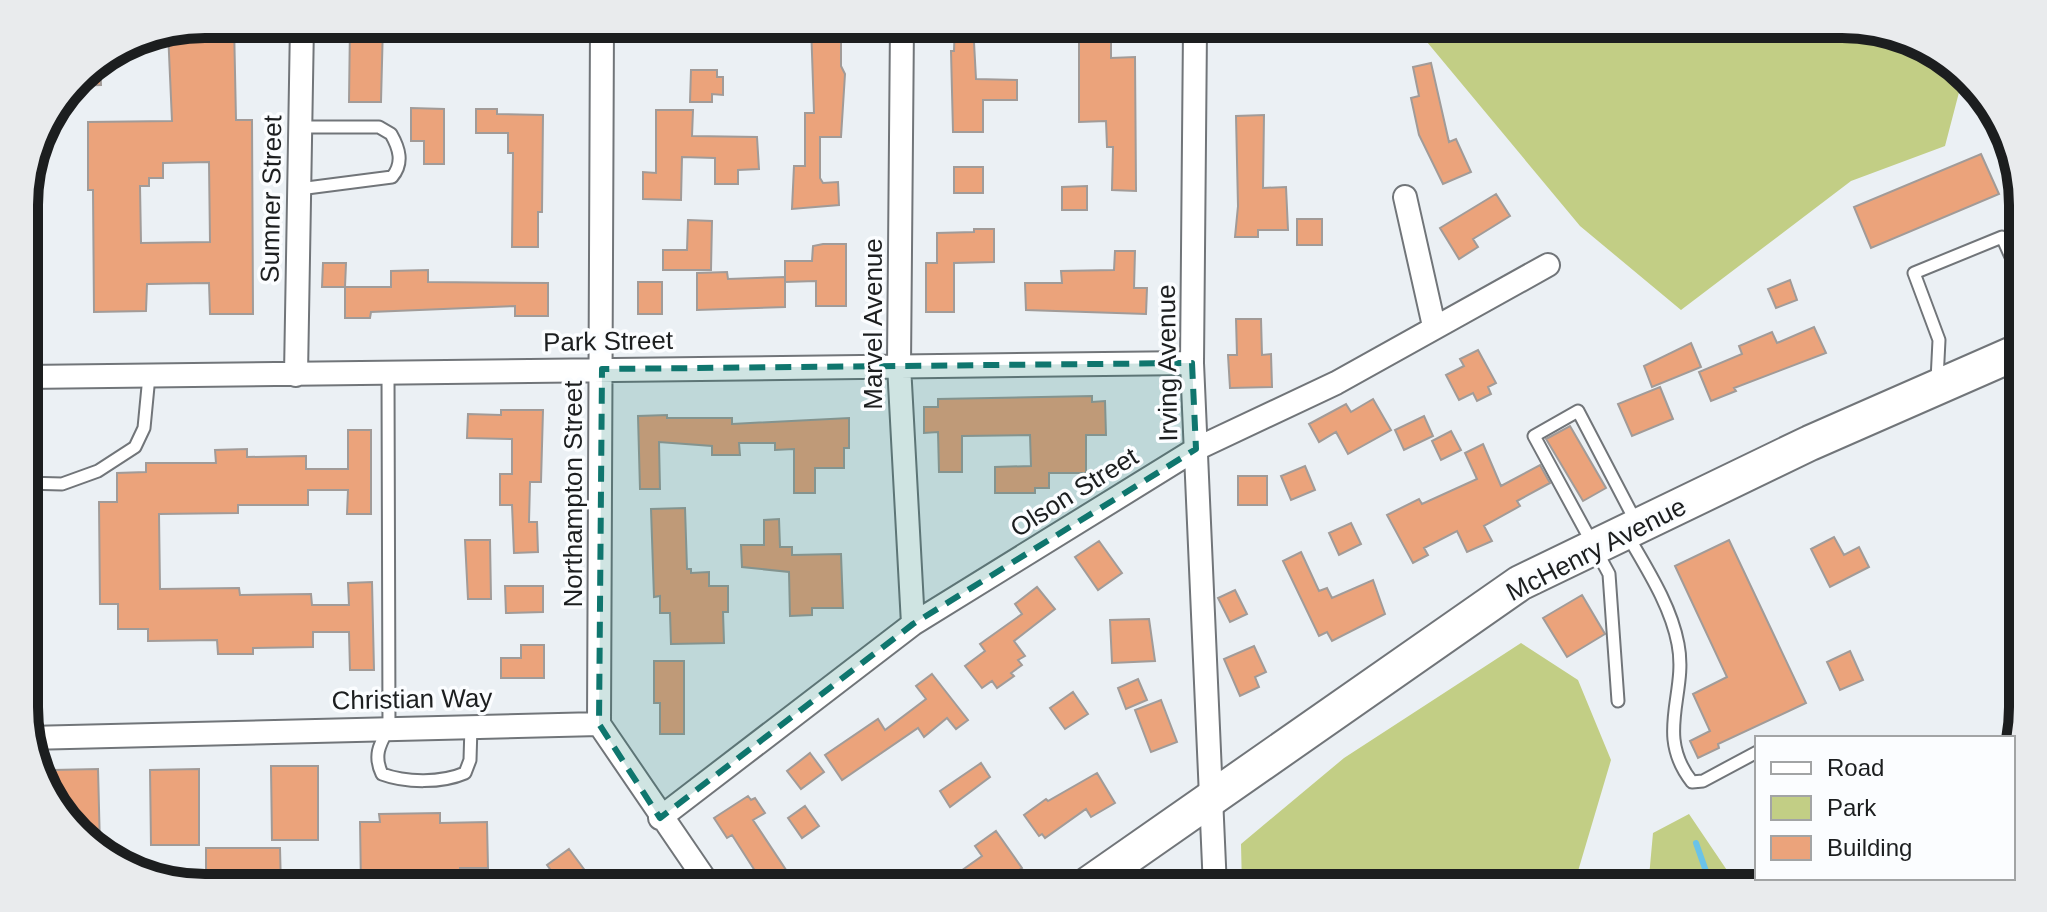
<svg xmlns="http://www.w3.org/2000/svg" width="2047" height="912" font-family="Arial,sans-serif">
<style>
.green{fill:#c2ce85}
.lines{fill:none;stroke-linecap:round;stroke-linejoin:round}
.stream{stroke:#6ac3e9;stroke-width:6}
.building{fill:#eba37b;stroke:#a19b98;stroke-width:2;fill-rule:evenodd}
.service-casing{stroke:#717579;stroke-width:15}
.minor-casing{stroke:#717579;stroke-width:26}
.primary-casing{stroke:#717579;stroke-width:38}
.service{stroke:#fff;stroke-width:11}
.minor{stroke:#fff;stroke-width:22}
.primary{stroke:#fff;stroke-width:34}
.marked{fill:#0f766e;fill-opacity:0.2;stroke:#0f766e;stroke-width:6;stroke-dasharray:16 10;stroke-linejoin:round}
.labels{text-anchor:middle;stroke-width:7;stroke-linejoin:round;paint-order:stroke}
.street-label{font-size:26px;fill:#1c1e1f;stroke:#fbfdff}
.rim{fill:none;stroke:#1c1e1f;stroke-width:10}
</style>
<rect width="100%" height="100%" fill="#ebf0f4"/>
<path class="green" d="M1412,24H1842L1912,38L1963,77L1945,146L1851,181L1681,310L1580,226Z
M1521,643L1578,680L1611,760L1573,888H1242L1241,844L1344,758Z
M1689,814L1739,888H1648L1653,833Z
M1806,878H1882L1853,888H1777Z"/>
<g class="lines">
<path class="stream" d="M1696,843L1712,888"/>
</g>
<path class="building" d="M205,24H234L236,120H252L253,314H210L209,283L147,284L146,311L94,312L93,190H88V122L172,121L168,31ZM209,162L210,242L141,243L140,186H149V178H163V163Z
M350,24H383L381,102H349Z
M811,24H841V66L845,74L841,137H820V178L823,183L838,182L839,205L792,209L794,166H805V113H814Z
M955,24H973L976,79L1017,80V100H983V132H953L951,51H954Z
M1079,31H1111V58L1135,57L1136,191L1112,190L1113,147H1107L1106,121L1079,122Z
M100,60L101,85L73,86L85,69Z
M1431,63L1449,142L1456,139L1471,172L1443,184L1419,135L1411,98L1419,96L1413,67Z
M691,70H717V77H723V95L712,94V102H690Z
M411,108L444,109V164H424V141H411Z
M476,109H497V114L543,115L542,212H538V247H512L513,153H508V133H476Z
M656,110H693L692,136L757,137L759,169L738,170V184H715V158L682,157L681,200L643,199V172L656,173Z
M1264,115L1263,188L1286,187L1288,230H1258V237H1235L1238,206L1236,116Z
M1981,154L1999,194L1871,248L1854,207Z
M954,167H983V193H954Z
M1087,186V210H1062V187Z
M1496,194L1510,216L1473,239L1478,247L1459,259L1440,228Z
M1297,219H1322V245H1297Z
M688,220L712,221L711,270H663V250H687Z
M974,229H994V262L954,263V312H926V263H937V233L974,232Z
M823,244H846V306H816V281L785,282V261H812L813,246Z
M1115,251H1135L1134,288H1147L1146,314L1026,310L1025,283H1062L1061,271L1114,270Z
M323,263H346L345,287H322Z
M428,270V282L548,283V316H515V306L371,312L370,318H345V287H391V271Z
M727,272L728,279L785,277V307L697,310V273Z
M1790,280L1797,300L1776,308L1768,289Z
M638,282H662V314H638Z
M1236,319H1261L1262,355L1271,354L1272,387L1230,388L1228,355H1237Z
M1814,327L1826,353L1734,388L1736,391L1711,401L1699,372L1742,354L1739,346L1772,332L1777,343Z
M1691,343L1701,367L1652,387L1644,366Z
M1478,350L1496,383L1488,387L1491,394L1477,401L1473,393L1459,400L1446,375L1464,366L1460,359Z
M1660,387L1673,419L1632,436L1618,404Z
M1092,396V402L1105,401L1106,435H1086V473H1049V488H1035V493H995V467L1031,466L1030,435L962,436V472H939L938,432L924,433V407H938V399Z
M1373,399L1391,430L1348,454L1336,432L1319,442L1309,424L1346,404L1351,412Z
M501,410H543L541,482H530L529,522H537L538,552L514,553L512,505H500V474H512V439L467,438L468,414L501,415Z
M667,415V418H732V424L849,418V448H844V468H815V493H794V449L775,450V443H739L740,455H712V446L659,442L660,489H640L638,416Z
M1424,416L1433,436L1404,450L1395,430Z
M1570,426L1606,488L1583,501L1546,439Z
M348,430H371V514H347L348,490H308V505H238V513L159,514L160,589L239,588L240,595L311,594L312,605H349L348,583L372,582L374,670H350L349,632H313V647L253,648V654H218L217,640L148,641V629H118V604H100L99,502H117V473L146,472V463H216L215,450L247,449V457L306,456V469H348Z
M1451,431L1461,450L1441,460L1432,441Z
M1483,444L1501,486L1540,465L1550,483L1517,501L1520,506L1484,526L1492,541L1467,552L1457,531L1424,548L1428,555L1413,563L1387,515L1419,499L1422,504L1477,479L1465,453Z
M1305,466L1315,490L1291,500L1281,476Z
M1238,476H1267V505H1238Z
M685,508L687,569H691V573L709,572V586H728V612H723L724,643L671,644L670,613H660V596L654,597L651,509Z
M779,519L780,547H792V555L841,554L843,608H812V615L790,616L789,572L742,567L741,545H764V520Z
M1351,523L1361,544L1339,555L1329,533Z
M1834,537L1844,555L1859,547L1869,567L1830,587L1811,549Z
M465,540H490L491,599H468Z
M1729,540L1806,703L1718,744L1719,748L1698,758L1690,741L1710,731L1693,694L1727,677L1675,566Z
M1099,541L1122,573L1098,590L1075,557Z
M1301,552L1319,591L1327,588L1332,598L1373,580L1385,614L1332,641L1327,632L1319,636L1283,561Z
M505,586H543V612L506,613Z
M1037,587L1055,609L1014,641L1025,656L1018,660L1022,665L1011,673L1014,676L997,688L992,681L982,688L965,666L985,651L980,644L1022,614L1015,604Z
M1235,590L1247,614L1230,622L1218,598Z
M1582,595L1605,634L1567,657L1543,618Z
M1149,619L1155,661L1112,663L1110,620Z
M521,645H544V678H501V658H521Z
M1254,646L1266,672L1255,677L1259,687L1240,696L1224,659Z
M1850,651L1863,680L1840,690L1827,662Z
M654,661H684V734H660V703H654Z
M932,674L968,720L956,729L947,718L924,737L918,728L842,780L825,755L878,719L885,730L926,699L916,686Z
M1138,679L1147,700L1126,709L1118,688Z
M1073,692L1088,714L1065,729L1050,708Z
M1161,700L1177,742L1151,752L1135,710Z
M810,753L824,772L801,789L787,771Z
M981,763L990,777L950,807L940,791Z
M271,766H318V840H272Z
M98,769L100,847L61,817L54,799L53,770Z
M199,769V845H151L150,770Z
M1097,773L1115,803L1091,817L1086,809L1045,838L1042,834L1039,836L1024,815L1046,799L1048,801Z
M748,796L751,800L755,798L765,813L753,820L798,888H766L732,835L727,838L714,818Z
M805,806L819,826L802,838L788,818Z
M440,813V823L487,822L488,868H460V888L361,887L360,822H380L379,814Z
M996,831L1022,868L993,888H937L982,856L975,846Z
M206,848H280L281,888H206Z
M569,849L598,888H564L547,865Z"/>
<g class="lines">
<defs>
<path id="service" d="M299,189L392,177C404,163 399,148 391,134L379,127H300
M388,373L389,727C380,744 373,755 382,774C406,783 442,783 465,773L470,760L471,726
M1937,380L1939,340L1914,273L2002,237L2022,281
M25,483L62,484L98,471L135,447L144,428L149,376
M1628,536C1647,569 1671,606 1678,644C1688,694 1654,734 1692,782L1703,781L1757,752
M1618,701L1609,574L1534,436L1578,411L1636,522"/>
<path id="minor" d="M902,24L899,365L913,624
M1195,29L1192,363L1215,888
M1405,197L1434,326
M296,375L302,24
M25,377L1192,363
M599,724L602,24
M28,738L599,724L711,888
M660,818L913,624L1196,449L1336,383L1548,265"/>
<path id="primary" d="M1083,888L1520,583L1810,443L2022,350"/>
</defs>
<use href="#service" class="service-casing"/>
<use href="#minor" class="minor-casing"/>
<use href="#primary" class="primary-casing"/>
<use href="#service" class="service"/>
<use href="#minor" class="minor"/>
<use href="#primary" class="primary"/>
</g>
<path class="marked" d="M1192,363L1196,449L913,624L660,818L599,724L602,369Z"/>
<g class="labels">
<g class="street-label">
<text transform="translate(271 199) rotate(-89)" y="9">Sumner Street</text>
<text transform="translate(873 324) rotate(-90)" y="9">Marvel Avenue</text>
<text transform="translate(608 341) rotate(-1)" y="9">Park Street</text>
<text transform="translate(1167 363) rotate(-91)" y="9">Irving Avenue</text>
<text transform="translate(1074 492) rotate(-32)" y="9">Olson Street</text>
<text transform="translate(573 494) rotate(-90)" y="9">Northampton Street</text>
<text transform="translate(1596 549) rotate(-27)" y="9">McHenry Avenue</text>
<text transform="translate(412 699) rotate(-1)" y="9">Christian Way</text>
</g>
</g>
<path d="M0 0H2047V912H0ZM205 38H1842A167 167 0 0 1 2009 205V707A167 167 0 0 1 1842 874H205A167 167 0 0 1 38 707V205A167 167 0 0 1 205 38Z" fill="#e9ebed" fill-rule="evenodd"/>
<path class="rim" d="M205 38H1842A167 167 0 0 1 2009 205V707A167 167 0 0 1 1842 874H205A167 167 0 0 1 38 707V205A167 167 0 0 1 205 38Z"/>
<rect x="1755" y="736" width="260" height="144" fill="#fbfdff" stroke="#a2a4a5" stroke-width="2"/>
<rect x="1771" y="762" width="40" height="12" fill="#ffffff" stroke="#a2a4a5" stroke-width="2"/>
<text x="1827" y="776" font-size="24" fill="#1c1e1f">Road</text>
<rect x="1771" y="796" width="40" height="24" fill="#c2ce85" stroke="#a2a4a5" stroke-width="2"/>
<text x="1827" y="816" font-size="24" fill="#1c1e1f">Park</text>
<rect x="1771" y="836" width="40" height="24" fill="#eba37b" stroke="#a2a4a5" stroke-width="2"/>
<text x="1827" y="856" font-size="24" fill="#1c1e1f">Building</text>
</svg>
